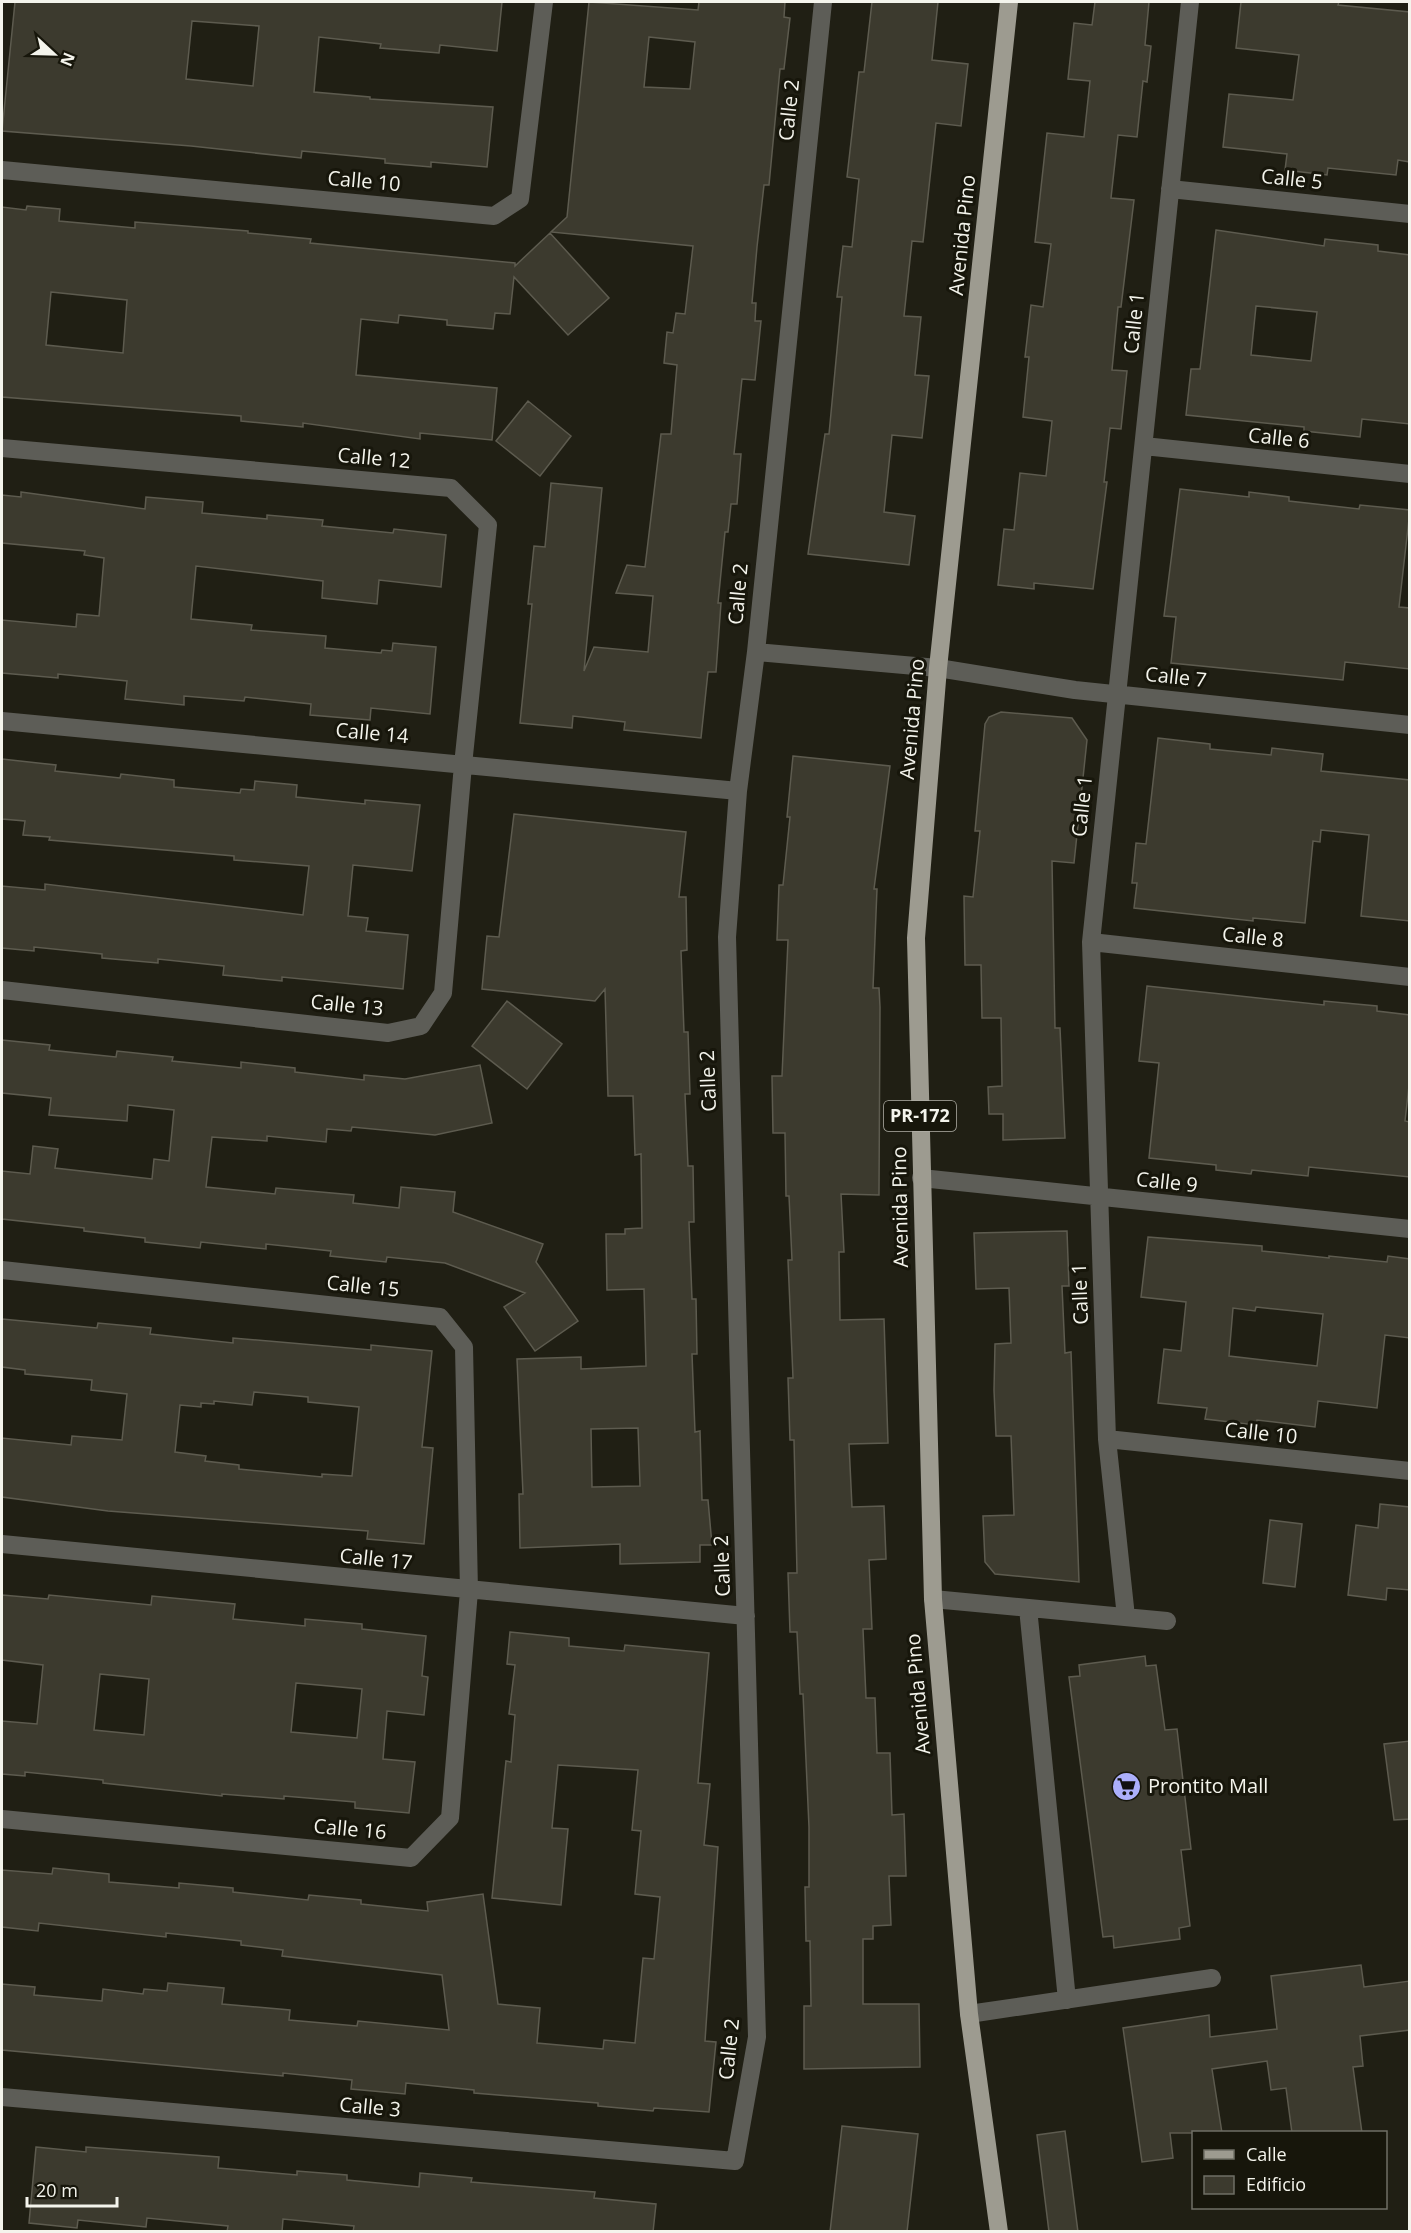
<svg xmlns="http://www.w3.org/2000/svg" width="1411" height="2233" font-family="'Open Sans',sans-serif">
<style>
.building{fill:#3c3a2e;stroke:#5d5b4f;stroke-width:1.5;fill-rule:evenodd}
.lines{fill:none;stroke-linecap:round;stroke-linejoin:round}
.minor{stroke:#5d5d57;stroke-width:18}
.major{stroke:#9d9b90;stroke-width:18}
.labels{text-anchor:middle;stroke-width:6;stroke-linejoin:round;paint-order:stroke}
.shield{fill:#17160b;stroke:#b2b1a8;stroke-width:1.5}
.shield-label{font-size:18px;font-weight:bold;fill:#f4f4ec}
.street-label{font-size:20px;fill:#f4f4ec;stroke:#17160b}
.poi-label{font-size:20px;fill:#f4f4ec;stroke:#17160b;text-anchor:start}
</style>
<rect width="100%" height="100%" fill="#201f14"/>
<path class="building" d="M15,2H502L497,51L440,45L439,53L380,48L381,44L319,37L314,92L370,97V99L493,107L487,167L431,162V167L385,163V159L302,151L301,158L191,146L2,131ZM192,21L259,26L253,86L186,79Z
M589,2L698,10L699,2H785L784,17L790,18L784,69H780L769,185H764L757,247L752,303H756L755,321H761L755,380L742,379L734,454H741L737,504H731L728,532H725L718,603H721L716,672H708L701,738L624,730L625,722L573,716L572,728L520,723L532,604H528L534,546L545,547L551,483L602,488L584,671L594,647L648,652L653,596L616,593L627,565L645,567L661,434H671L677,365L664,363L667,332L673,333L676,313L685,314L693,246L551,232L567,217ZM649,37L695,42L690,89L644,87Z
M872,2H938L932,60L968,64L961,126L936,123L923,242L912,241L904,316L921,317L915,375L929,376L922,438L892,435L884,512L915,516L909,565L808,554L825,434H829L842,297H837L843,246L852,247L859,179L847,177L859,72H864Z
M1095,2H1149L1145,45L1151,46L1147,82L1143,81L1137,137L1118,135L1111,198L1134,200L1121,307H1118L1112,370L1127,371L1121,429L1110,428L1104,482H1107L1093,589L1034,583V589L998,585L1004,529L1014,530L1020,473L1046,476L1052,421L1023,417L1029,357H1025L1031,305L1043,307L1051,244L1035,242L1047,133L1084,137L1090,81L1068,79L1074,23L1092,25Z
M1241,2H1339L1338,5L1410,12V162L1398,160L1396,175L1328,168L1327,175L1285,170L1287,154L1223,147L1229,94L1293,100L1299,55L1236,48Z
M27,206L60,209L59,221L135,228V222L248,231V233L311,239L310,243L515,263V266L550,233L609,298L568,335L514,277L510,314L495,313L493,329L447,325V320L399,315L398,323L361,319L356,375L497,388L492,440L420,433V439L303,423V427L241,421V416L2,397V207L26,210ZM51,292L127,300L123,353L46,345Z
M1216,230L1324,246L1325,239L1378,245V251L1410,255V424L1362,419L1360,437L1304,431V427L1186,415L1191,369H1200ZM1256,306L1317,312L1311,361L1251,355Z
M528,401L571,436L540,476L496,441Z
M1180,489L1249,497V492L1289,497V501L1359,509L1360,505L1410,510L1399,607L1410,608V669L1345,662L1343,680L1171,663L1176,617L1164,616Z
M21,492L145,509L146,497L203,502L202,513L267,519V515L323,520L322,526L393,533L394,529L446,535L441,587L379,580L377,604L322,598L323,581L196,566L191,619L252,625L251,630L326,636L325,648L381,653L382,650L392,651L393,643L436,647L430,714L371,708L370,720L310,715L311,704L245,697L244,701L184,696V705L125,699L127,681L58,674V678L2,673V620L76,627L77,614L99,616L104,558L84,555L85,551L2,543V495L21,497Z
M1001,712L1072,718L1087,740L1074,863L1052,861L1055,1028H1060L1065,1138L1003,1140V1114H989L988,1087L1002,1086L1001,1018H982L981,965H965L964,896L973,897L980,831H975L985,724L989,717Z
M1158,738L1210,744V749L1271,755L1272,748L1323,754L1321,771L1410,780V921L1361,916L1369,835L1321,830L1320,842L1313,841L1305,923L1253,918V921L1134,908L1137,883H1132L1136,843L1146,844Z
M793,756L890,766L874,889H877L873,988H879L880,1007L879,1195L841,1194L844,1252H839L840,1320L884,1319L888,1443L849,1444L852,1507L884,1506L886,1559L869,1560L872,1629H863L866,1698H875L877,1753H890L892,1815L904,1814L906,1876H889L891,1925L873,1926V1939H863V2004H919L920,2067L804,2069V2006H811L810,1941H806L805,1887H809V1827L803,1694H800L797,1632H790L788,1573H797L794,1440H790L788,1378H793L788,1260H792L789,1196H786L785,1133H773L772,1076H782L788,940H777L779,885H783L790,817H787Z
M2,759L56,765L55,771L120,778L121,774L174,780V787L240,793L241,789L254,790L255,781L297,785L296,797L365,804V800L420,805L412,871L353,865L348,916L368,918L366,931L408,935L403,989L282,977V981L223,975L224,966L158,959V963L102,958V954L34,947V951L2,948V886L45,890V884L303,915L309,866L234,860V856L49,840L50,837L23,835L25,821L2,819Z
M514,814L686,832L679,897H686L687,950L681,951L684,1032H688L690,1094H685L688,1166H693L694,1222H689L692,1299H696L697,1354H692L695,1432L700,1431L702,1500H708L712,1545H700V1562L620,1564V1544L520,1548L519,1494H523L517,1359L581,1357V1369L646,1366L644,1289L607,1290L606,1234H625V1229L642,1228L641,1154L635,1155L633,1096H608L605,989L595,1001L482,989L487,936L499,937ZM638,1428L640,1486L592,1487L591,1429Z
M1147,986L1324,1005V1001L1377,1006V1011L1410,1015V1077L1405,1121L1410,1122V1177L1309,1167L1308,1176L1252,1170L1251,1174L1216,1170V1165L1149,1158L1159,1063L1139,1061Z
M507,1001L562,1044L527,1089L472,1046Z
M2,1040L50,1045L49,1050L116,1057L117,1051L173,1057L172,1061L241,1068V1062L295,1068V1072L364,1080V1075L405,1079L480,1065L492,1123L435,1135L352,1127L351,1131L327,1129L326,1142L267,1136V1141L212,1137L206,1187L275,1194L276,1188L354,1195L353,1203L399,1208L401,1187L455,1192L453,1212L543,1244L536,1262L578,1321L535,1351L504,1307L525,1293L445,1263L387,1257L386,1262L330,1256L331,1251L266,1244V1249L201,1242L200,1248L145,1242V1238L84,1231V1228L2,1219V1171L30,1174L33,1146L58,1149L55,1168L152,1179L154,1159L169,1161L174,1110L128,1105L127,1121L49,1115L51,1098L2,1093Z
M1067,1231L1069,1286H1062L1065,1353L1071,1352L1079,1582L995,1574L985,1562L983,1516L1014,1515L1011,1436H996L994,1390L995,1344L1011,1343L1009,1288L976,1289L974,1233Z
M1148,1237L1262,1246V1251L1329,1258V1256L1387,1262L1388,1256L1410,1259V1338L1385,1335L1377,1408L1318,1401L1315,1427L1257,1420L1256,1425L1205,1419L1207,1408L1158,1403L1164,1349L1181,1351L1186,1302L1141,1297ZM1256,1307L1323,1314L1317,1366L1229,1356L1233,1308L1255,1311Z
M2,1319L97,1328L98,1323L151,1328L150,1334L233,1343V1338L371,1350V1345L432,1351L422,1447L433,1448L424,1544L367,1539L368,1531L108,1511L2,1497V1438L71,1445L72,1436L122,1440L127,1394L91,1390L92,1380L25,1374V1370L2,1367ZM254,1392L308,1397V1402L359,1407L352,1476L322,1474V1477L239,1469V1465L205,1461L206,1456L175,1452L180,1405L201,1407V1403L214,1404V1401L252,1405Z
M1380,1504L1410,1507V1590L1387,1588L1386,1600L1348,1595L1356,1525L1378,1528Z
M1270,1520L1302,1524L1295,1587L1263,1583Z
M2,1595L48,1599L49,1595L151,1605L152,1596L235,1604L233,1619L305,1626V1619L362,1624V1629L426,1636L422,1676L428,1677L424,1715L387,1711L383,1759L415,1762L409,1813L355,1808V1802L284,1796V1799L222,1794V1796L103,1783V1780L25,1772V1776L2,1774V1721L37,1724L43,1665L2,1660ZM100,1674L149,1679L144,1735L94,1730ZM296,1683L362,1689L357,1738L291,1732Z
M510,1632L569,1638V1646L624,1651L625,1645L709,1653L698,1783L710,1784L704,1845L718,1847L705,2041L716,2042L709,2112L654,2108L653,2111L598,2106V2103L474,2093V2090L406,2083L405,2094L351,2089L352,2080L283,2073V2076L2,2050V1984L35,1987L34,1995L102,2001L103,1989L143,1994L144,1989L167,1991L168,1983L224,1988L222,2004L290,2010L289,2020L357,2026L358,2021L449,2030L442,1975L282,1956L283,1950L241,1945V1941L166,1933V1937L39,1923L38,1931L2,1927V1870L52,1874L53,1868L109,1874V1882L179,1888V1883L233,1888V1892L308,1900L309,1895L361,1900V1904L428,1911L427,1902L483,1894L498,2004L540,2008L537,2043L603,2049L604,2040L635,2043L643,1958L654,1959L660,1897L635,1894L641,1831L632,1830L638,1770L558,1765L552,1828L568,1829L561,1905L492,1898L506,1761L511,1762L515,1715L509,1714L515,1665L507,1664Z
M1145,1656L1146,1666L1156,1665L1165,1730L1177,1729L1191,1849L1181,1850L1190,1926L1179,1928L1180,1939L1114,1948L1113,1936L1103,1937L1069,1677L1080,1676L1079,1665Z
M1410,1741V1819L1394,1820L1384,1744Z
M1361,1965L1364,1987L1410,1981V2030L1360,2036L1363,2066L1353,2067L1362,2133H1292L1286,2088L1271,2090L1267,2061L1212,2069L1222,2133H1170L1173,2158L1142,2162L1123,2028L1209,2015L1210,2037L1277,2029L1271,1976Z
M842,2126L918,2134L907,2232H830Z
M1065,2131L1078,2232H1049L1037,2135Z
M36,2147L86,2152V2147L219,2157L218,2168L297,2175V2171L347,2175V2180L419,2187L420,2173L472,2178L471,2182L595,2192L594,2198L656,2204L653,2232H353L354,2226L283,2219L282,2232H227L228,2226L147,2218L146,2227L78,2220L77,2228L29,2223Z"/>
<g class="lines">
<path class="minor" d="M2,170L494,216L520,199L544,2
M1170,189L1410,214
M1144,446L1410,474
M2,448L451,488L488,525L463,765L443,993L421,1026L388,1033L2,990
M756,652L938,668L1075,690L1410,725
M2,721L738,791
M1091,942L1410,977
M921,1178L1410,1229
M2,1270L440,1317L464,1347L469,1591L450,1818L411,1858L2,1819
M1107,1439L1410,1471
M2,1544L746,1616
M933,1599L1167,1621
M1028,1608L1067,2000
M1126,1617L1107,1439L1091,942L1190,2
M969,2014L1212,1978
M2,2097L735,2161L757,2037L727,937L738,791L756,652L823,2"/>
<path class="major" d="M999,2232L969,2014L933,1599L916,938L938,668L1009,2"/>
</g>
<defs>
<symbol id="supermarket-disc" viewBox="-11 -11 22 22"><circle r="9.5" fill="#acaffb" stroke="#17160b"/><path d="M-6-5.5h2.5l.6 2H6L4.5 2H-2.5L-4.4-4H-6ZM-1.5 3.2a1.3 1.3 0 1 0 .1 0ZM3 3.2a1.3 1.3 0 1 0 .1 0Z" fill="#111"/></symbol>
</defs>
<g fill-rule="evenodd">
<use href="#supermarket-disc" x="1110" y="1770" width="33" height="33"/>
</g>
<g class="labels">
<rect class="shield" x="884" y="1101" width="72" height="30" rx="4.5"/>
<g class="shield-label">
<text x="920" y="1122">PR-172</text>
</g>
<g class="street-label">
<text transform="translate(789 110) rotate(-84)" y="7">Calle 2</text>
<text transform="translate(1292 179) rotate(6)" y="7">Calle 5</text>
<text transform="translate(364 181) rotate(5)" y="7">Calle 10</text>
<text transform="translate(962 235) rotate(-84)" y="7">Avenida Pino</text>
<text transform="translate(1134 323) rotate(-84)" y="7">Calle 1</text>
<text transform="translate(1279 438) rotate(6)" y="7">Calle 6</text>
<text transform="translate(374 458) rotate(5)" y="7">Calle 12</text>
<text transform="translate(738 594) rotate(-85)" y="7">Calle 2</text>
<text transform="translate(1176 677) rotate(6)" y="7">Calle 7</text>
<text transform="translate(912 719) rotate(-85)" y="7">Avenida Pino</text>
<text transform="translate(372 733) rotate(5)" y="7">Calle 14</text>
<text transform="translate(1082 806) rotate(-84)" y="7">Calle 1</text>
<text transform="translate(1253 937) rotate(6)" y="7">Calle 8</text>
<text transform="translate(347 1005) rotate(6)" y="7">Calle 13</text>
<text transform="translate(708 1081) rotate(-92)" y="7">Calle 2</text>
<text transform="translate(1167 1182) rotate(6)" y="7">Calle 9</text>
<text transform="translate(900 1207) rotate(-91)" y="7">Avenida Pino</text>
<text transform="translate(363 1286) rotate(6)" y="7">Calle 15</text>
<text transform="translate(1080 1294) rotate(-92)" y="7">Calle 1</text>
<text transform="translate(1261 1433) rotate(6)" y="7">Calle 10</text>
<text transform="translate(376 1559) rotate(6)" y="7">Calle 17</text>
<text transform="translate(722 1566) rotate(-92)" y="7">Calle 2</text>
<text transform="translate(918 1694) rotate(-95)" y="7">Avenida Pino</text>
<text transform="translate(350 1829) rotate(5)" y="7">Calle 16</text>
<text transform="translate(729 2049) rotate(-84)" y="7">Calle 2</text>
<text transform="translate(370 2107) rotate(5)" y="7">Calle 3</text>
</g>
<g class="poi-label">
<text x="1148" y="1793">Prontito Mall</text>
</g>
</g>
<rect width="1411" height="2233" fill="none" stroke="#f4f4ec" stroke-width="6"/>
<rect x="1192" y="2131" width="195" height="78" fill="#17160b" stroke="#6f6f65" stroke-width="1.5"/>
<rect x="1204" y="2150" width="30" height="9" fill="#9d9b90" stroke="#6f6f65" stroke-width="1.5"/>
<text x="1246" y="2161" font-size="18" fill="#f4f4ec">Calle</text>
<rect x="1204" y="2176" width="30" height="18" fill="#3c3a2e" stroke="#6f6f65" stroke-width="1.5"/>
<text x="1246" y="2191" font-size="18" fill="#f4f4ec">Edificio</text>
<g transform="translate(54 54) rotate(112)" stroke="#17160b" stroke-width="4.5" paint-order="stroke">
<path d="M0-4.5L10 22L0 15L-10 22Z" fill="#f4f4ec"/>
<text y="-9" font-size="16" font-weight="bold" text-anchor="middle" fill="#f4f4ec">N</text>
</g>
<path d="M27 2197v9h90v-9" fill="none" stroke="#f4f4ec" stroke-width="3"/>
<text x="36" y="2197" font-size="18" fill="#f4f4ec" stroke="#17160b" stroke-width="4.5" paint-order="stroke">20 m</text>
</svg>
